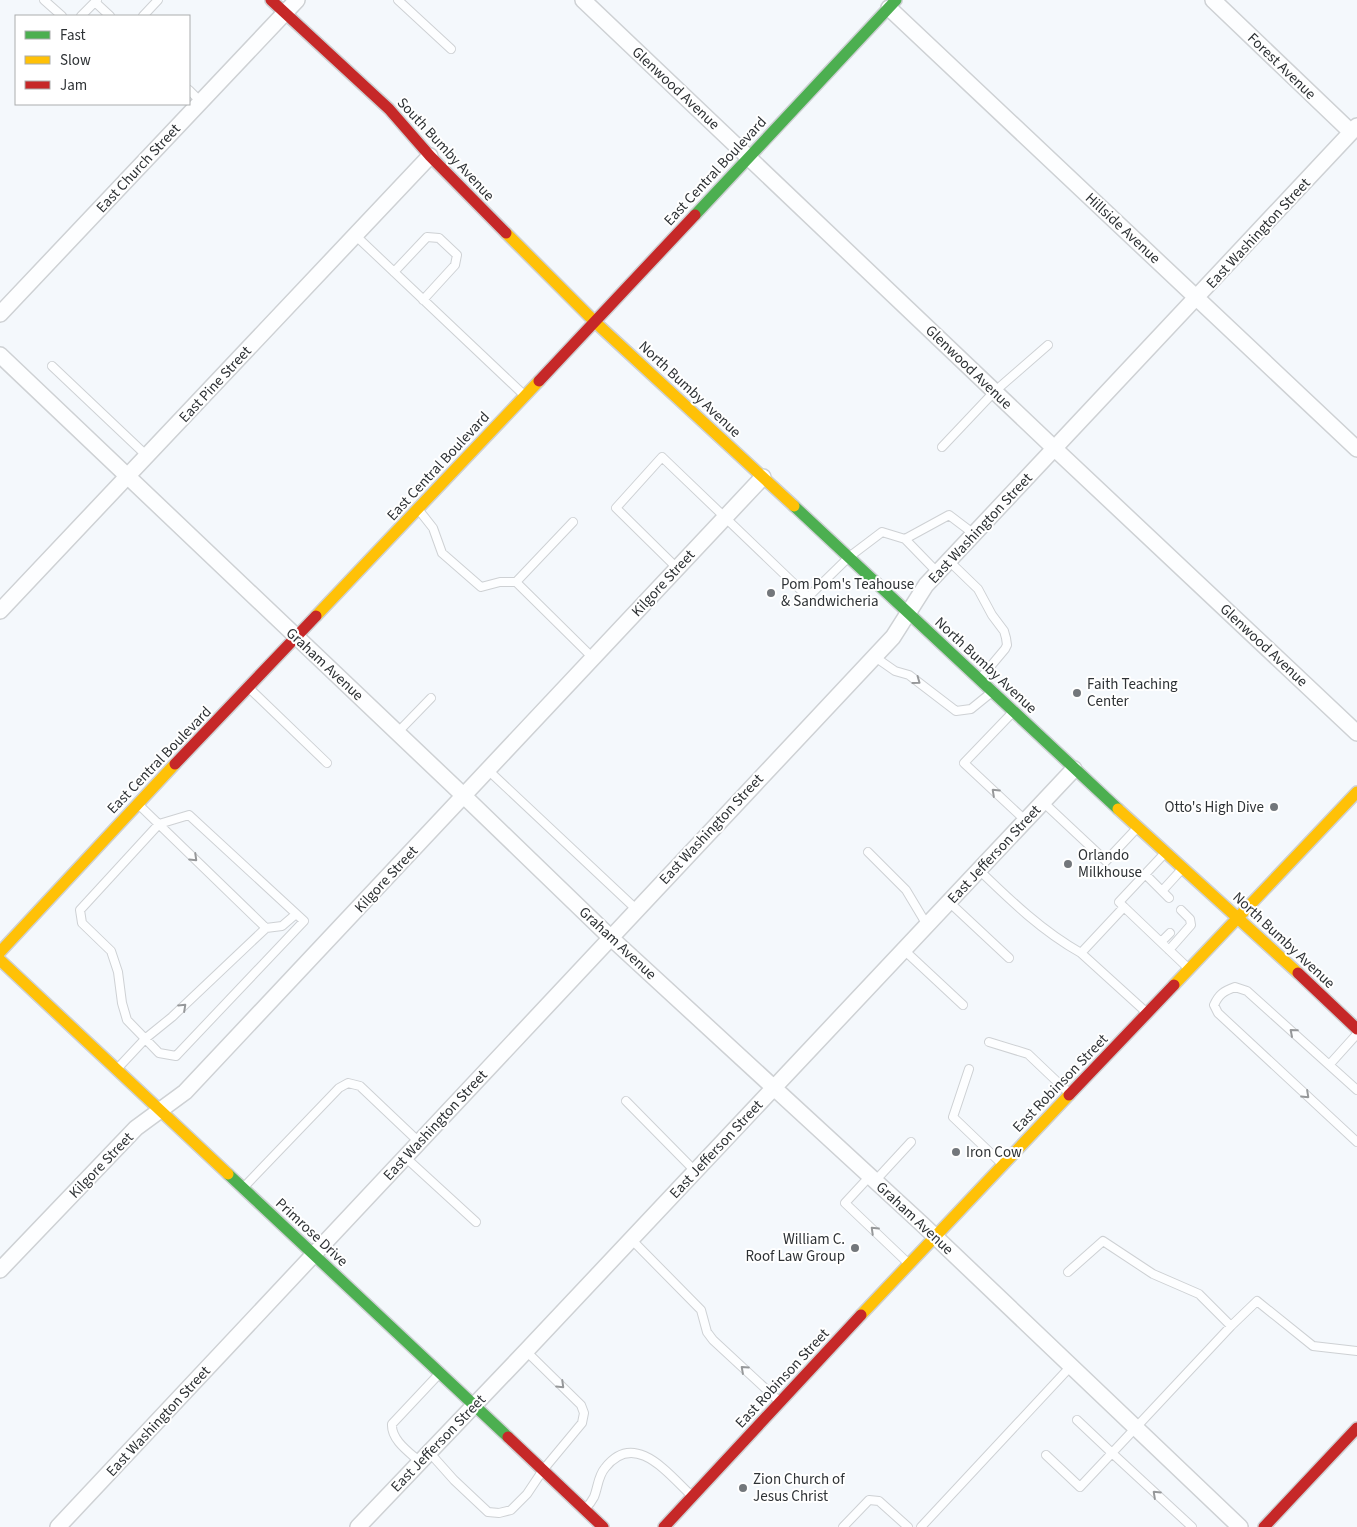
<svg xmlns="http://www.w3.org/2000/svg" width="1357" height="1527" font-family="'Source Sans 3',sans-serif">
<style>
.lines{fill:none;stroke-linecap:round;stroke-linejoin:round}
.lane-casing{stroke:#ced1d4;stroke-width:10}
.street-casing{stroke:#ced1d4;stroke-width:18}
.fast-casing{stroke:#ced1d4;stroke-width:14}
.slow-casing{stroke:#ced1d4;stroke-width:14}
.jam-casing{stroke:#ced1d4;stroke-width:14}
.lane{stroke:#fdfeff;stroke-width:8}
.street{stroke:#fdfeff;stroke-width:15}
.fast{stroke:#4caf50;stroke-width:11}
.slow{stroke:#ffc107;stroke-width:11}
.jam{stroke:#c62828;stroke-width:11}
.oneway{stroke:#96989a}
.poi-dot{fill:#73777b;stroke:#fff;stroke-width:2}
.labels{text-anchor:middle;stroke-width:4;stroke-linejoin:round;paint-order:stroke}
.street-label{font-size:15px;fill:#2e3235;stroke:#fff}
.poi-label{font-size:15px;fill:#2e3235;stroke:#fff;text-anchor:start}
</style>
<rect width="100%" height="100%" fill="#f4f8fc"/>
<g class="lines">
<defs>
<path id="lane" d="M44,0L62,16
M398,0L451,49
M95,2L110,16
M81,16L97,0
M143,16L158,0
M189,90L201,102
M355,235L524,395
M394,272L427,237L439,238L457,255L455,265L423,300
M52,366L147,456
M942,447L994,392L1048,345
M418,509L433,528L442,553L481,587L500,582H516L593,658
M949,561L978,589L992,615L1004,631L1006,638L1007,645L1005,649L979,680
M677,568L616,508L662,457L808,597L849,557L882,532L905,539
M938,573L905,539L949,515L974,534
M516,582L573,522
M875,657L895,671L909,675L956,711L971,709L992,692
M249,688L327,763
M1013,712L964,763L1026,821
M398,732L431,698
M488,770L636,909
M1043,802L1106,861L1138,827
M138,804L266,928
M189,815L304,921L176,1056L159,1053L127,1020L122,1003L118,972L111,951L82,923L80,910L159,824Z
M868,852L906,890L927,925
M979,870C1011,901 1042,931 1081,953L1124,907L1119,902L1165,853
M1145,874L1169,898
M1162,891L1183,868
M949,902L1009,958
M1124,907L1188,968
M1161,942L1170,933
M904,950L963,1005
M1169,950L1191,925L1190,919L1181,910
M1081,953L1146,1012
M989,1042L1028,1054L1069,1093
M1330,1064L1357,1034
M969,1069L953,1117L1001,1163
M116,1070L146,1038L172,1017L266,928L282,926L296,914
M1357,1090L1247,991L1235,987C1224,991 1219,994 1214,1005L1218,1013L1357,1142
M626,1101L695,1171
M405,1157L476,1222
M870,1176L845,1203L909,1264
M875,1181L911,1142
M243,1188L339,1088L348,1083L360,1086L419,1142
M631,1239L701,1310L707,1332L713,1340L780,1402
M1068,1272L1103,1241L1153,1274L1199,1294L1231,1326L1112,1453L1077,1420
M1231,1326L1257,1301L1313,1346L1357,1351
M429,1452L454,1480L488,1512L499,1513L511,1510L527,1494L543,1470L582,1423L584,1413L581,1405L526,1351
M1046,1455L1080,1487L1112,1453L1192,1527
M420,1462C409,1452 391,1440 392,1424L439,1374
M585,1509C589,1505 592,1501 594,1497C598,1487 598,1476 605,1468C635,1429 669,1475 692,1496
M843,1527L869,1500L879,1501L908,1527
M921,1527L1071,1366"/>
<path id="street" d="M583,0L1054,448L1357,733
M1213,0L1351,132
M889,8L1357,449
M0,314L297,0
M0,355L464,796L610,937L922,1224L1240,1527
M0,611L430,156
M0,1270L136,1128L185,1092L763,477
M58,1527C337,1231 613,933 893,637L926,585L1357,126
M358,1527L526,1351L1074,769"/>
<path id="fast" d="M695,215L896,0
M794,506L1118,809
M228,1174L508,1437"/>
<path id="slow" d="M506,233L595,322L794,506
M316,616L539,381
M1118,809L1298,973
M0,952L175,764
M0,960L228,1174
M1174,985L1357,792
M861,1315L1069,1095"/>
<path id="jam" d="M271,0L389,109L430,156L506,233
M539,381L695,215
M175,764L316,616
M1298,973L1357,1029
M1069,1095L1174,985
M508,1437L603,1527
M664,1527L861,1315
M1264,1527L1357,1428"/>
</defs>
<use href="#lane" class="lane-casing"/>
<use href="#street" class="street-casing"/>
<use href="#fast" class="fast-casing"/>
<use href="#slow" class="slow-casing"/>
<use href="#jam" class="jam-casing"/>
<use href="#lane" class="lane"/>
<use href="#street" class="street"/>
<use href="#fast" class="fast"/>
<use href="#slow" class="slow"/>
<use href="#jam" class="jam"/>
</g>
<defs><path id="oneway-chevron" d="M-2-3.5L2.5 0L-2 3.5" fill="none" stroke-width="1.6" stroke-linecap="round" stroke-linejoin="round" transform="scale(1.25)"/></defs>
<g class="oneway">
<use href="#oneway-chevron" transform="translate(917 681) rotate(36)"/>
<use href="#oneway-chevron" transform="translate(995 792) rotate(-137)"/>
<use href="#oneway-chevron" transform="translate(194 858) rotate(44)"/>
<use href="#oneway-chevron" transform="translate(183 1007) rotate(-43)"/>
<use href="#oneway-chevron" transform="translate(1293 1032) rotate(-139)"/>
<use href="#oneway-chevron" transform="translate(1306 1095) rotate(43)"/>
<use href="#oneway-chevron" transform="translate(874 1230) rotate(-136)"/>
<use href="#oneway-chevron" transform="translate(744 1369) rotate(-138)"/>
<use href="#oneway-chevron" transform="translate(561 1385) rotate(44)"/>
<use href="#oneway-chevron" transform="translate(1156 1494) rotate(-137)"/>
</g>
<g class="poi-dot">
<circle cx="771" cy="593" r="5"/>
<circle cx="1077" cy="693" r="5"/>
<circle cx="1274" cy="807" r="5"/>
<circle cx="1068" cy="864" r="5"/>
<circle cx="956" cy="1152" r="5"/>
<circle cx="855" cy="1248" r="5"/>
<circle cx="743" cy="1488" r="5"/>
</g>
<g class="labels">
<g class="street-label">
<text transform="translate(1282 66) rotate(44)" y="5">Forest Avenue</text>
<text transform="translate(676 88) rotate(43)" y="5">Glenwood Avenue</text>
<text transform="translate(446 149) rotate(47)" y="5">South Bumby Avenue</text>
<text transform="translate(138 168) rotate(-47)" y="5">East Church Street</text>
<text transform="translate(715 171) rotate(-47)" y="5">East Central Boulevard</text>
<text transform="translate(1123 228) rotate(43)" y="5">Hillside Avenue</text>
<text transform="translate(1258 233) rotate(-47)" y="5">East Washington Street</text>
<text transform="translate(969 367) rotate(44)" y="5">Glenwood Avenue</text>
<text transform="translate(215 384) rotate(-47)" y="5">East Pine Street</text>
<text transform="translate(690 389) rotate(43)" y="5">North Bumby Avenue</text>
<text transform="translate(438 466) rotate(-47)" y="5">East Central Boulevard</text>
<text transform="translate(980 528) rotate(-47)" y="5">East Washington Street</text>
<text transform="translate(663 583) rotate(-47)" y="5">Kilgore Street</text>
<text transform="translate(1264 645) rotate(43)" y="5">Glenwood Avenue</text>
<text transform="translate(325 664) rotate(43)" y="5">Graham Avenue</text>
<text transform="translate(986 665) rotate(43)" y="5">North Bumby Avenue</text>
<text transform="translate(159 760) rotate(-46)" y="5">East Central Boulevard</text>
<text transform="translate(711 829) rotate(-47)" y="5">East Washington Street</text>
<text transform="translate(994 854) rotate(-47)" y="5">East Jefferson Street</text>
<text transform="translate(386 879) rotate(-47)" y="5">Kilgore Street</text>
<text transform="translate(1284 940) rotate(43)" y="5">North Bumby Avenue</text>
<text transform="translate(618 943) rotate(43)" y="5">Graham Avenue</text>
<text transform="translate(1060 1083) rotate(-46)" y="5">East Robinson Street</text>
<text transform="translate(435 1125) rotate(-47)" y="5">East Washington Street</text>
<text transform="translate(716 1149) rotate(-47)" y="5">East Jefferson Street</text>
<text transform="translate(101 1165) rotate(-46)" y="5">Kilgore Street</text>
<text transform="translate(915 1218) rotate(43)" y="5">Graham Avenue</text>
<text transform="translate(312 1232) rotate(43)" y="5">Primrose Drive</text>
<text transform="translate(782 1378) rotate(-47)" y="5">East Robinson Street</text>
<text transform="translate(158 1421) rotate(-47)" y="5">East Washington Street</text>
<text transform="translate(438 1443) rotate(-46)" y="5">East Jefferson Street</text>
</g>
<g class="poi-label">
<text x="781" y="589">Pom Pom's Teahouse<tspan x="781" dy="17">&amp; Sandwicheria</tspan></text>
<text x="1087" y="689">Faith Teaching<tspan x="1087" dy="17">Center</tspan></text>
<text x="1264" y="812" text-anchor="end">Otto's High Dive</text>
<text x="1078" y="860">Orlando<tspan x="1078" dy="17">Milkhouse</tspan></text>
<text x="966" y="1157">Iron Cow</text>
<text x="845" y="1244" text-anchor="end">William C.<tspan x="845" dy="17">Roof Law Group</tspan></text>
<text x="753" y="1484">Zion Church of<tspan x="753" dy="17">Jesus Christ</tspan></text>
</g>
</g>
<rect x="15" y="15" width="175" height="90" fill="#ffffff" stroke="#abadae"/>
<rect x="25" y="31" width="25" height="8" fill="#4caf50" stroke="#abadae"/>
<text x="60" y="40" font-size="15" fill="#2e3235">Fast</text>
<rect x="25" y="56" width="25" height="8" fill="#ffc107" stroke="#abadae"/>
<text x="60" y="65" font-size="15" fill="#2e3235">Slow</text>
<rect x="25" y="81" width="25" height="8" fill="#c62828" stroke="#abadae"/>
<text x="60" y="90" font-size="15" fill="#2e3235">Jam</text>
</svg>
